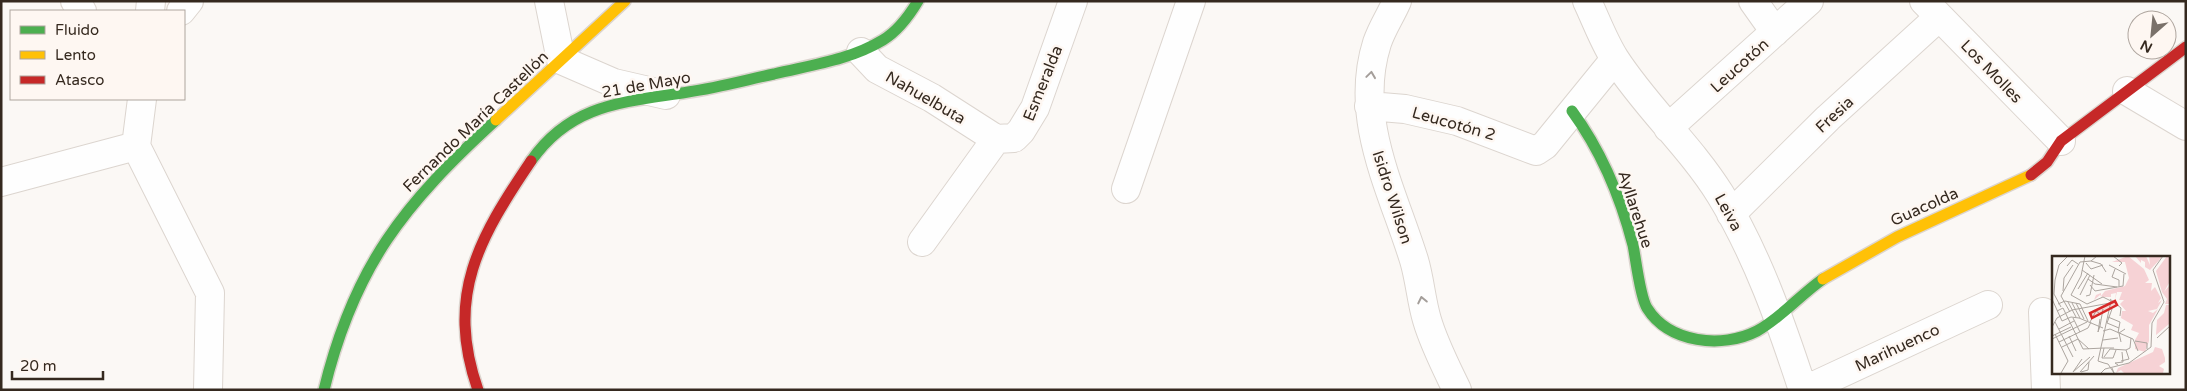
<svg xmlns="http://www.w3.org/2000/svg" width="2187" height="391" font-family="'Varela Round',sans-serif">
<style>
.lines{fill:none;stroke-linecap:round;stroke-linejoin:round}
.street-casing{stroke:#dcd5cf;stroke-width:30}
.fast-casing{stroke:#dcd5cf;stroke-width:14}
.slow-casing{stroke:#dcd5cf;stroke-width:14}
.jam-casing{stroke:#dcd5cf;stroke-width:14}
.street{stroke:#fefefe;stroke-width:28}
.fast{stroke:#4caf50;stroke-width:11}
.slow{stroke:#ffc107;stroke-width:11}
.jam{stroke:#c62828;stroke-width:11}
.oneway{stroke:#a49e9a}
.labels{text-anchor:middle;stroke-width:5;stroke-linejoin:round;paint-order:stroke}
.street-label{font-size:16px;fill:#35291f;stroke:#fef7f2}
.inset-road{fill:none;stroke:#aca59f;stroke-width:1}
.view{fill:#d62828;fill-opacity:0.15;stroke:#d62828;stroke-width:2.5}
.inset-edge{fill:none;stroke:#35291f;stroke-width:2.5}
</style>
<rect width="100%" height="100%" fill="#fbf8f5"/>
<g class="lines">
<defs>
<path id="street" d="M75,1L82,11
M549,1L561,60L614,83L666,95
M1397,1C1391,15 1382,28 1377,43C1353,119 1392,189 1414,260C1420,280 1421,300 1427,320C1434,344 1446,367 1457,390
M1587,1C1596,20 1604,42 1615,59C1646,107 1690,146 1720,194C1757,254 1781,323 1803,390
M1753,1L1775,32
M1924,1L2061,141
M150,11L151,1
M181,11L189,1
M861,52L877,69L932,98L996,139
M2127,91L2186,126
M142,99L136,146L210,293L208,390
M1369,106L1405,109L1457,121L1536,151L1545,145L1615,59
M1668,128L1809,1
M1,182L136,146
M1126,189L1191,1
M1731,214L1828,118L1939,17
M922,242L996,139L1014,138L1021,131L1035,108L1073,1
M2043,312L2046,390
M1805,390L1988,305"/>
<path id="fast" d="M1572,111C1602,152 1620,195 1633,245C1636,260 1640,297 1647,308C1669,343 1722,349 1757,331C1781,318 1800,295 1823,279
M531,161C571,103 625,102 688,92C717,88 746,80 774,74C811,65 850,60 883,40C898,31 909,16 918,1
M324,390C354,266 404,204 496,120"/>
<path id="slow" d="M496,120L625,1
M1823,279L1897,237L2031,175"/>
<path id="jam" d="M2031,175L2047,162L2061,141L2186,47
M478,390C445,296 479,238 531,161"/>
</defs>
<use href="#street" class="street-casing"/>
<use href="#fast" class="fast-casing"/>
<use href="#slow" class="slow-casing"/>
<use href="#jam" class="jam-casing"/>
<use href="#street" class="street"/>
<use href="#fast" class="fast"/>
<use href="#slow" class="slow"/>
<use href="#jam" class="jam"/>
</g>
<defs><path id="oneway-chevron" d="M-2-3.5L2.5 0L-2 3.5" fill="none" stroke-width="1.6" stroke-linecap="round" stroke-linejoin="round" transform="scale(1.25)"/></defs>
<g class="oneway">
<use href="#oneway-chevron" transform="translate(1371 75) rotate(-82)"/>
<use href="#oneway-chevron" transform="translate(1422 300) rotate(-102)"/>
</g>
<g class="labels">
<g class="street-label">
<text transform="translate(1739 65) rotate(-42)" y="6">Leucotón</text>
<text transform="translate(1992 71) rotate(46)" y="6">Los Molles</text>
<text transform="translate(1042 83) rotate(-68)" y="6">Esmeralda</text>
<text transform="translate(646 84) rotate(-10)" y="6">21 de Mayo</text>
<text transform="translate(926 97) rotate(30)" y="6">Nahuelbuta</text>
<text transform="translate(1834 114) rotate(-43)" y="6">Fresia</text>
<text transform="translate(475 121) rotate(-44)" y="6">Fernando María Castellón</text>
<text transform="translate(1454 123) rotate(16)" y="6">Leucotón 2</text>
<text transform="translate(1393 197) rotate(72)" y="6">Isidro Wilson</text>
<text transform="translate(1924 206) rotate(-24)" y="6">Guacolda</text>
<text transform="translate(1636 209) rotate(72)" y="6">Ayllarehue</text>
<text transform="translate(1729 212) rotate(61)" y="6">Leiva</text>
<text transform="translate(1897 347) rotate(-25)" y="6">Marihuenco</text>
</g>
</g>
<g transform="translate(2052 256)">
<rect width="118" height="118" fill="#fbf8f5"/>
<path d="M76,0L92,13L97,24L93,27H100L99,35L103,31L109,42L106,47L110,44L105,53L96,55L101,57L106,53L97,69V85L93,96L83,93V84L87,77L79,74L81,69L69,62L70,55H74L68,48L72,44H67L70,36H65L63,44L64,37L59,38V41H50L48,39L42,44L44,39L49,37V40L53,35L73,30L77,22L73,6H60ZM83,0H94L98,9L97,0H111L98,14L93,11V6L89,4V7ZM115,0H117V27L112,36L117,30V48H113L115,43L110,36L104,15ZM114,49H117V68L104,79L105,64L112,57ZM103,91L110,93L113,102V106L107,110L112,113L111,117H72L69,114L64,117L66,112L101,96Z" fill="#f6d2d5"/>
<path class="inset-road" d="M33,0L29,20L19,39L35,48L51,41L59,45L46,105L52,107M61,0L70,7L67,10M39,5L49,8L54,16M34,7L39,13L51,9M57,9L74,18M15,10L20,4L26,8M63,13L60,21L67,24V30M30,14L50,28M36,23L43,28L65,31M38,29L43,35L71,30L72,18M26,33L36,17M11,35L12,22L21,9M28,39L38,19M9,40L28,6L39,5L45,0M9,40L18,56M34,40L38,39L42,19M0,43L10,65L19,61L27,62L51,72M58,43L69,52L68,60M16,46L24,61M20,47L28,62M24,47L32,63M6,48L13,45L28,48L36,65M9,51L2,38L3,24L7,9L16,0M60,53L55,67L67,72M5,55L11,52L31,93L52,92M56,61L68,66L66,77M21,62L28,76M48,63L46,76L48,70M3,66L21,101M38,66L44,55L47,57M48,70L51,53M0,71L5,62L20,54L58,47M7,73L22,65M51,75L58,73L81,83L86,95M3,78L16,105L9,117M0,80L19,71M17,80L24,95M105,82L118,70M0,83L35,66M51,84L66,82M83,85L95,87V93M7,86L36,72L39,66M69,86L67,77L73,73M10,91L26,83L37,93M62,92H52L50,102H61L64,94M52,101L58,93L74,94M69,105L77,103L74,94L78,92L79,82M52,107L56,108L62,117L60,112M66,109L63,107L71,106L70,96M21,116L38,101M21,116L30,103M28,116L42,100M29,116L36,114L37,106M49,117L53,113L77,107L99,91L100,67L112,46L101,14L111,0"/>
<path class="view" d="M63,45L65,49L40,62L38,57Z"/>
<rect width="118" height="118" class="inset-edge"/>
</g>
<rect width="2187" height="391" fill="none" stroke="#35291f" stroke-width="5"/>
<rect x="10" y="10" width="175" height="90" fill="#fef7f2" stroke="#aea59e"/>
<rect x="20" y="26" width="25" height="8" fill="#4caf50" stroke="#aea59e"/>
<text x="55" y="35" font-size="15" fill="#35291f">Fluido</text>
<rect x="20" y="51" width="25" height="8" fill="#ffc107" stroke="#aea59e"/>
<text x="55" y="60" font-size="15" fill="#35291f">Lento</text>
<rect x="20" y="76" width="25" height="8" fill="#c62828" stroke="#aea59e"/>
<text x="55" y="85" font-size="15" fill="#35291f">Atasco</text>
<g transform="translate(2152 35) rotate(207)"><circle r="24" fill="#fef7f2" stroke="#aea59e"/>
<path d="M0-4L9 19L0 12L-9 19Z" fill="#7a716a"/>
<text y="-8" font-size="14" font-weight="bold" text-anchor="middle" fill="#35291f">N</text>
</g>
<path d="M12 371v8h91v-8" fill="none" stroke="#35291f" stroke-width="2.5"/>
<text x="20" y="371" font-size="15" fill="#35291f" stroke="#fef7f2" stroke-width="4" paint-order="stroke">20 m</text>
</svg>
